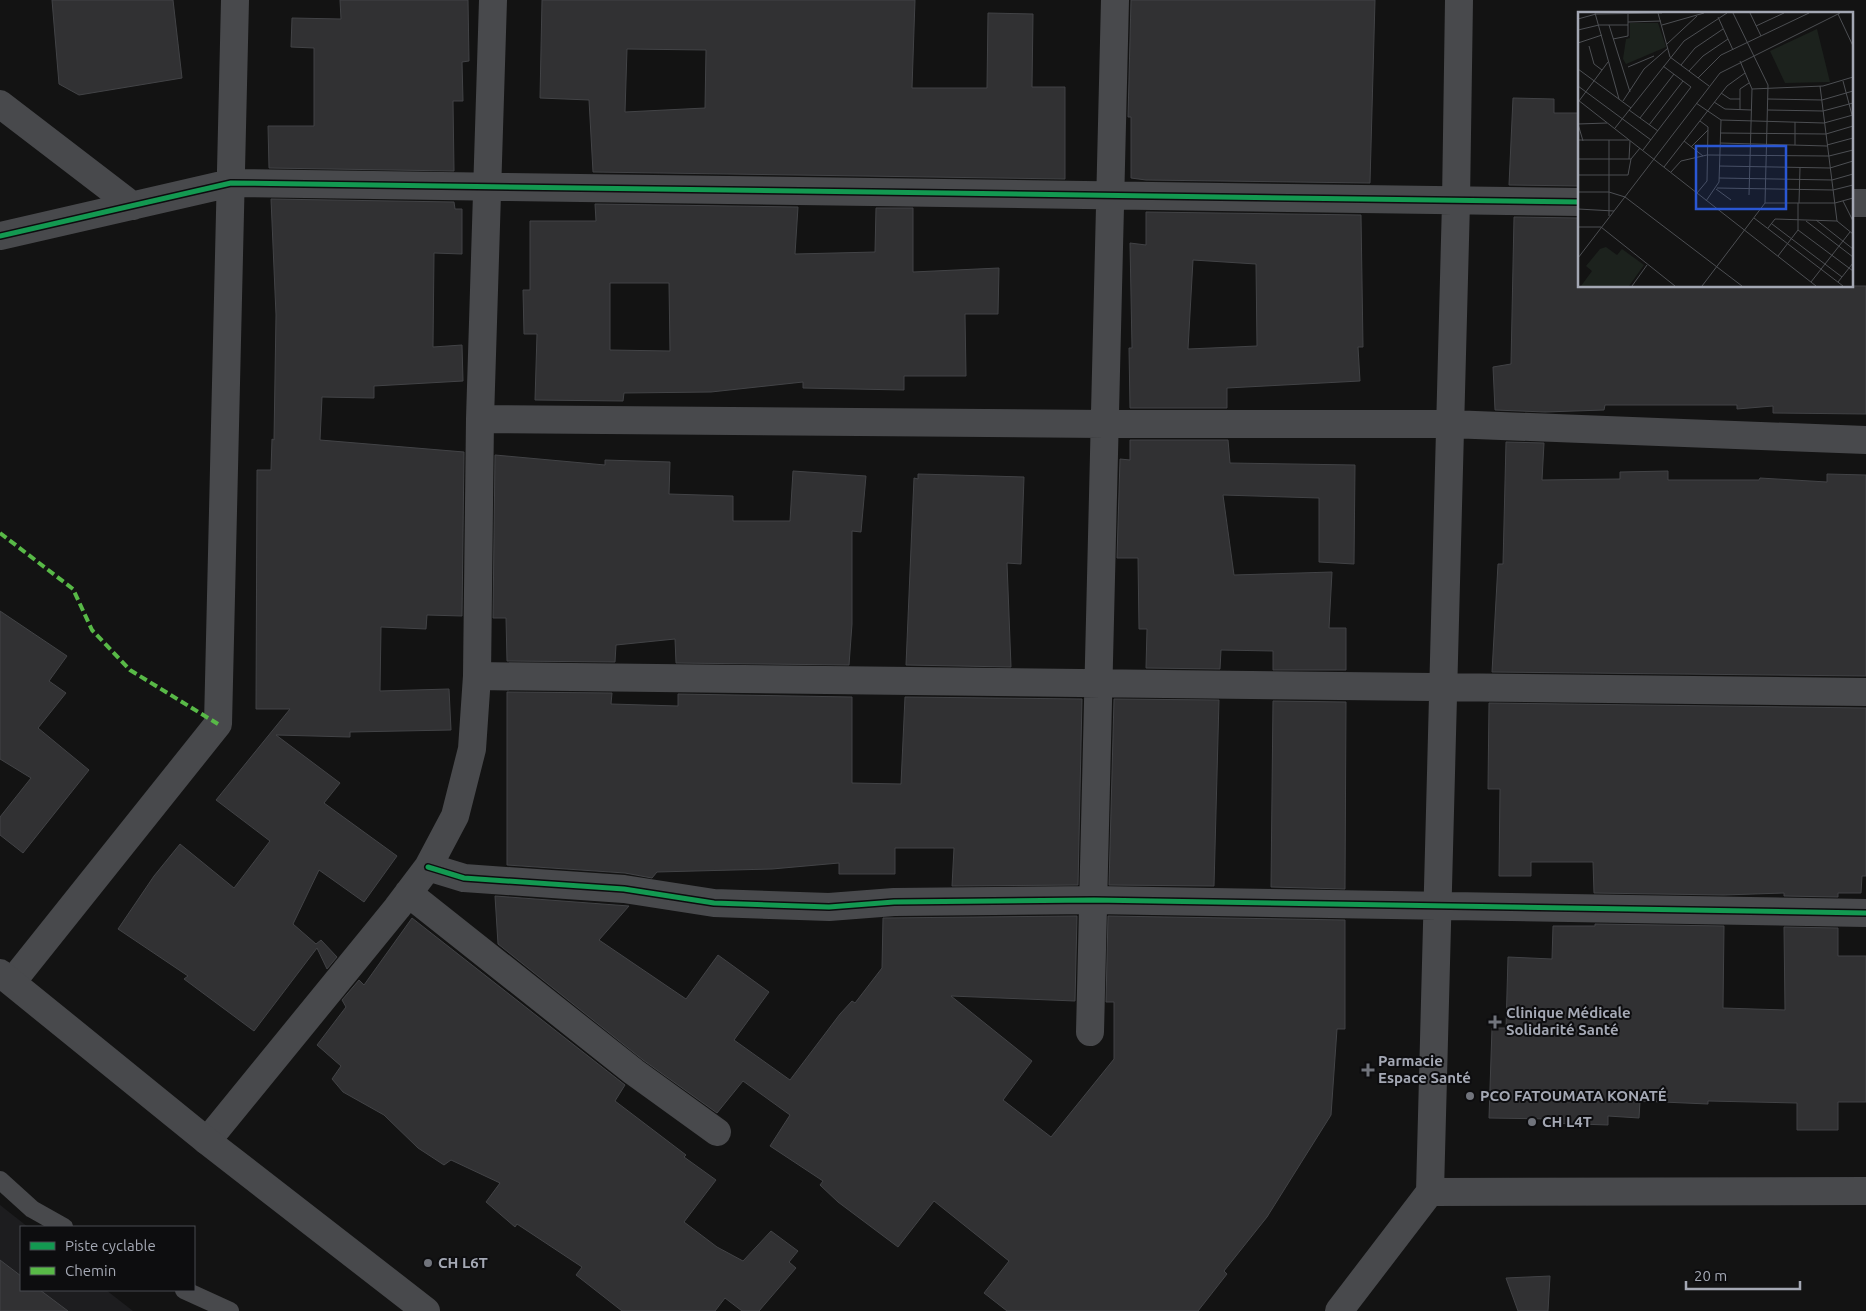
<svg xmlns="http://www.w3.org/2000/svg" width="1866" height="1311" font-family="Ubuntu,sans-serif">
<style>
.built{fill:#1d1d1f}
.building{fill:#313133;stroke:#424346;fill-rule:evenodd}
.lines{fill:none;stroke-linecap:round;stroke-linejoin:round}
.service{stroke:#48494c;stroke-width:18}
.minor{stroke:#48494c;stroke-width:28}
.tertiary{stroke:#48494c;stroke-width:28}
.quiet{stroke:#58b947;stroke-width:4;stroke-dasharray:8 4;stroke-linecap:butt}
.cycleway-casing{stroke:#0d0d0f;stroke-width:8}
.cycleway{stroke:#139951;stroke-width:5}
.poi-dot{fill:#71747c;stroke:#0d0d0f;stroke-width:2}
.labels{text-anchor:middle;stroke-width:4;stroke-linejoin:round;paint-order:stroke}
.poi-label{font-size:15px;font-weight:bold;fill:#a4a8b4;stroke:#0d0d0f;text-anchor:start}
.inset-road{fill:none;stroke:#4d4f53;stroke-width:1}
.view{fill:#2a57d4;fill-opacity:0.15;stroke:#2a57d4;stroke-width:2.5}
.inset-edge{fill:none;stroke:#a4a8b4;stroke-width:2.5}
</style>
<rect width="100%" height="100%" fill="#131313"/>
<path class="built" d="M0,1205L28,1227H21V1290H106L133,1311H0Z"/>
<path class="building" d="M52,0H173L182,78L79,95L59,84Z
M340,0H468L469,61L462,62L463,101H453L454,171L269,168L268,126H314V48L291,47L292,18L341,19Z
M542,0H915L912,88H987L988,13L1033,14L1032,87H1065V179L593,172L589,100L540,98ZM627,49L706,50L705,108L625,112Z
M1131,0H1375L1370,183L1146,180L1131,178V117H1128Z
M1513,98L1554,99V113H1580V186L1509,185Z
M271,199L454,202L455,209H462V254L434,253L433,347L462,345L463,381L374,386V398L322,397L320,440L464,452L462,616L427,615L426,629L381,627L380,691L449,689L451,730L350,732V737L276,735L340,783L324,803L397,856L364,902L319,870L293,924L316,944L321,940L337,957L327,969L317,948L254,1031L184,979L188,976L118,929L154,876L180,844L234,888L270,841L216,800L290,709H256L257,470H271L272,439L274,440L276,315Z
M595,204L798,207L795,254L875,252L876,208H913V272L999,268L998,314H965L966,376H904V390L803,388V382L711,392L624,393L623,401L535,400L537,334H524L523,290H530V221H596ZM610,283H669L670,351L610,350Z
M1146,212L1361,215L1363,347H1358L1360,381L1227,388V408H1130L1129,348H1132L1130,243L1146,245ZM1193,260L1256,264L1257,346L1188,349Z
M1514,217L1580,218V286H1866V414L1773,413V406L1737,409V405H1605L1604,410L1545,412L1495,410L1493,367L1511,364Z
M1130,440H1228L1230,463L1355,465L1354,564L1319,562V498L1223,495L1234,575L1332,572L1329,628H1346V670H1273V651L1221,650L1220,669L1146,668L1147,629H1139L1138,558H1117L1120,459L1130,460Z
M1506,442L1544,443L1542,480L1620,479V472L1668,471V480H1759L1760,478L1827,482V474L1866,475V676L1492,672L1498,564H1503Z
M495,455L605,465V460L670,462L669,494L733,496V521H790L793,471L866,476L861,532L852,531V624L849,665L676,663L675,639L616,645L615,662L507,661L506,618H493Z
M918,474L1024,477L1021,564L1007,563L1011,667L906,665L914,478L918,479Z
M0,611L67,656L49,681L66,693L38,728L89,770L23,853L0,835V817L31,778L0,759Z
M507,692L612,693L611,704L678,706V694L852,697V783L901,784L905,697L1082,699L1078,885L952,886L954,848H895V874H839V863L772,869L657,872L652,878L625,873L507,865Z
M1114,699L1219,700L1214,886L1109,885Z
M1273,701L1346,702L1345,889L1271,887Z
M1489,703L1866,708V876H1862L1861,893H1838V897L1784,896V893L1724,895L1594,893L1593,862H1531V876H1499L1500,789H1488Z
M495,896L629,906L599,940L686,999L718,955L769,992L734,1040L790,1080L840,1014L852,1001L855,1003L882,968L883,918L1077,916L1075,1001L951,996L1032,1061L1003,1100L1051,1137L1114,1059V1002H1106L1108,916L1345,920V1029H1337L1331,1115L1267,1217L1224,1271L1227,1274L1198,1311H1007L984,1293L1009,1261L934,1201L898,1247L838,1202L820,1185L823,1181L770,1146L790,1115L743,1081L717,1113L643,1060L498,944Z
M412,918L625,1085L615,1101L686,1155L684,1157L716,1180L684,1222L717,1247L743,1261L771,1231L798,1251L789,1262L796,1268L759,1311H742L725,1298L715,1311H622L576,1275L582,1267L517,1224L515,1227L486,1202L500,1183L451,1160L444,1165L418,1148L384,1115L343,1092L332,1079L341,1066L317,1045L346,1007L342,1000L359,980L364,985Z
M1595,924L1724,926L1723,1008L1785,1010L1784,927L1838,928V956H1866V1102H1838V1130H1797V1103L1708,1101V1104L1640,1101L1639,1118L1608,1116V1125L1550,1123V1119L1489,1118L1492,1028H1506L1508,957L1552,959L1553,926H1595Z
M0,1260L21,1276V1290H40L68,1311H0Z
M1550,1276L1548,1311H1518L1506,1278Z"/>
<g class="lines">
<path class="service" d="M0,1180L32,1209L64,1227
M184,1290L230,1311"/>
<path class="minor" d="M0,104L133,206
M1852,203H1866
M0,236L231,183L1580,202
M480,419L1105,424H1450L1866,440
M477,676L1866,692
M428,867L464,878L624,889L714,903L829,907L894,902L1094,900L1866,913
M408,893L634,1072L717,1132
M12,982L218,724L235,0
M1090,1032L1115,0
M207,1141L397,908L428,867L455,816L472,749L477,676L480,419L493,0
M1430,1192L1866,1191
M1339,1311L1430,1192L1456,202L1459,0"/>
<path class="tertiary" d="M0,973L207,1141L426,1311"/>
<path class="quiet" d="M0,533L73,589L92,630L130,670L218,724"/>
<defs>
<path id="cycleway" d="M0,236L231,183L1580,202
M428,867L464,878L624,889L714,903L829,907L894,902L1094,900L1866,913"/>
</defs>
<use href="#cycleway" class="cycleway-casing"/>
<use href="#cycleway" class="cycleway"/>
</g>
<g class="poi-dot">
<path d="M1492.5 1014.5h5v5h5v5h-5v5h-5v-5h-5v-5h5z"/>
<path d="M1365.5 1062.5h5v5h5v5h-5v5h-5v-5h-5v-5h5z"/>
<circle cx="1470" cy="1096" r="5"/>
<circle cx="1532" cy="1122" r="5"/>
<circle cx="428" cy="1263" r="5"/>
</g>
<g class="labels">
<g class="poi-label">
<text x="1506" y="1018">Clinique Médicale<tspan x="1506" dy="17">Solidarité Santé</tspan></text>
<text x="1378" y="1066">Parmacie<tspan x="1378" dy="17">Espace Santé</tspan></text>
<text x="1480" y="1101">PCO FATOUMATA KONATÉ</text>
<text x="1542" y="1127">CH L4T</text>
<text x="438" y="1268">CH L6T</text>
</g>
</g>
<g transform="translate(1578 12)">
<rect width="275" height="275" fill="#131313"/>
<path d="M52,11H80L88,35L48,52L45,47L48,27L52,26ZM239,17L252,70L207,71L192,39ZM28,235L39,243L44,237L66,253L51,274H3L14,259L8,254L22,237Z" fill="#1c221d"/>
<path class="inset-road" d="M17,1L41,87M80,1L92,45L131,74M172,1L183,24M260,2L275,34M140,5L155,38M0,7L18,2L84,1M50,10L83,9M31,13L52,80M84,13L126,1M178,14L206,1M0,18L21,13H50M35,27L50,24V1M0,31L24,23M89,32L119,4M11,34L16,52L24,58M162,49L174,77L171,183M103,53L117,36L145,17M50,55L76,44M0,57L53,96M111,59L125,44L150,27M120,66L143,43L231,1M265,69L274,103M0,74L73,128M242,74L259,209L275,222M174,77L245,74L275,65M143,81L152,87H162M190,87L244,88L275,79M0,88L238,274M1,89L30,50M45,89L66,57L90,36M136,90L147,97L173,98M118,91L143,108L246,111L275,103M51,98L80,119M162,98V77L171,71M190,98L245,99L275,91M62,106L96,62M0,112L29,111M0,112L5,129M71,113L105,69M37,116L106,29L149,1M142,121L248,122L275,114M0,128H51M31,128V204M106,129L125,144M142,131L249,134M217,133V110M249,133L275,126M113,135L130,118M65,138L113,75L85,54M0,147H53M51,147L52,129M141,154L252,156L275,149M86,155L149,74L167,61M93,160L103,149L129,143L251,144L275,138M0,163H50L53,147L62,136M141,166L254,168L275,162M139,176L255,178L275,173M138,177L153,188M0,180H31L47,185L164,274M119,181L129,169L130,115L122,109M128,189L141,170L143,108M265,189L275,209M187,191H257L275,186M220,191V218L275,259M221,191L222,155M0,197L36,199M176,206L265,274M238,208L275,237M228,209L275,245M194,212L264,265M0,215H23L97,274M190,216L197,207L259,209M200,244L220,218M0,246L142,61L262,1M233,270L272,220M260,270L275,251M54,274L69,253M124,274L187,191L190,73L155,1"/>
<path class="view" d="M118,134H208V197H118Z"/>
<rect width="275" height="275" class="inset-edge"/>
</g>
<rect x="20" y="1226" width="175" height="65" fill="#0d0d0f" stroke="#494b51"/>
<rect x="30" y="1242" width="25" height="8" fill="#139951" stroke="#494b51"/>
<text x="65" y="1251" font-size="15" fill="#a4a8b4">Piste cyclable</text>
<rect x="30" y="1267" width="25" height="8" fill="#58b947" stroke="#494b51"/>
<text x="65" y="1276" font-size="15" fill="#a4a8b4">Chemin</text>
<path d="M1686 1281v8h114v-8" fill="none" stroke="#a4a8b4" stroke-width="2.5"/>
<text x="1694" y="1281" font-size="15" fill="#a4a8b4" stroke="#0d0d0f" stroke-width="4" paint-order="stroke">20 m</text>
</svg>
